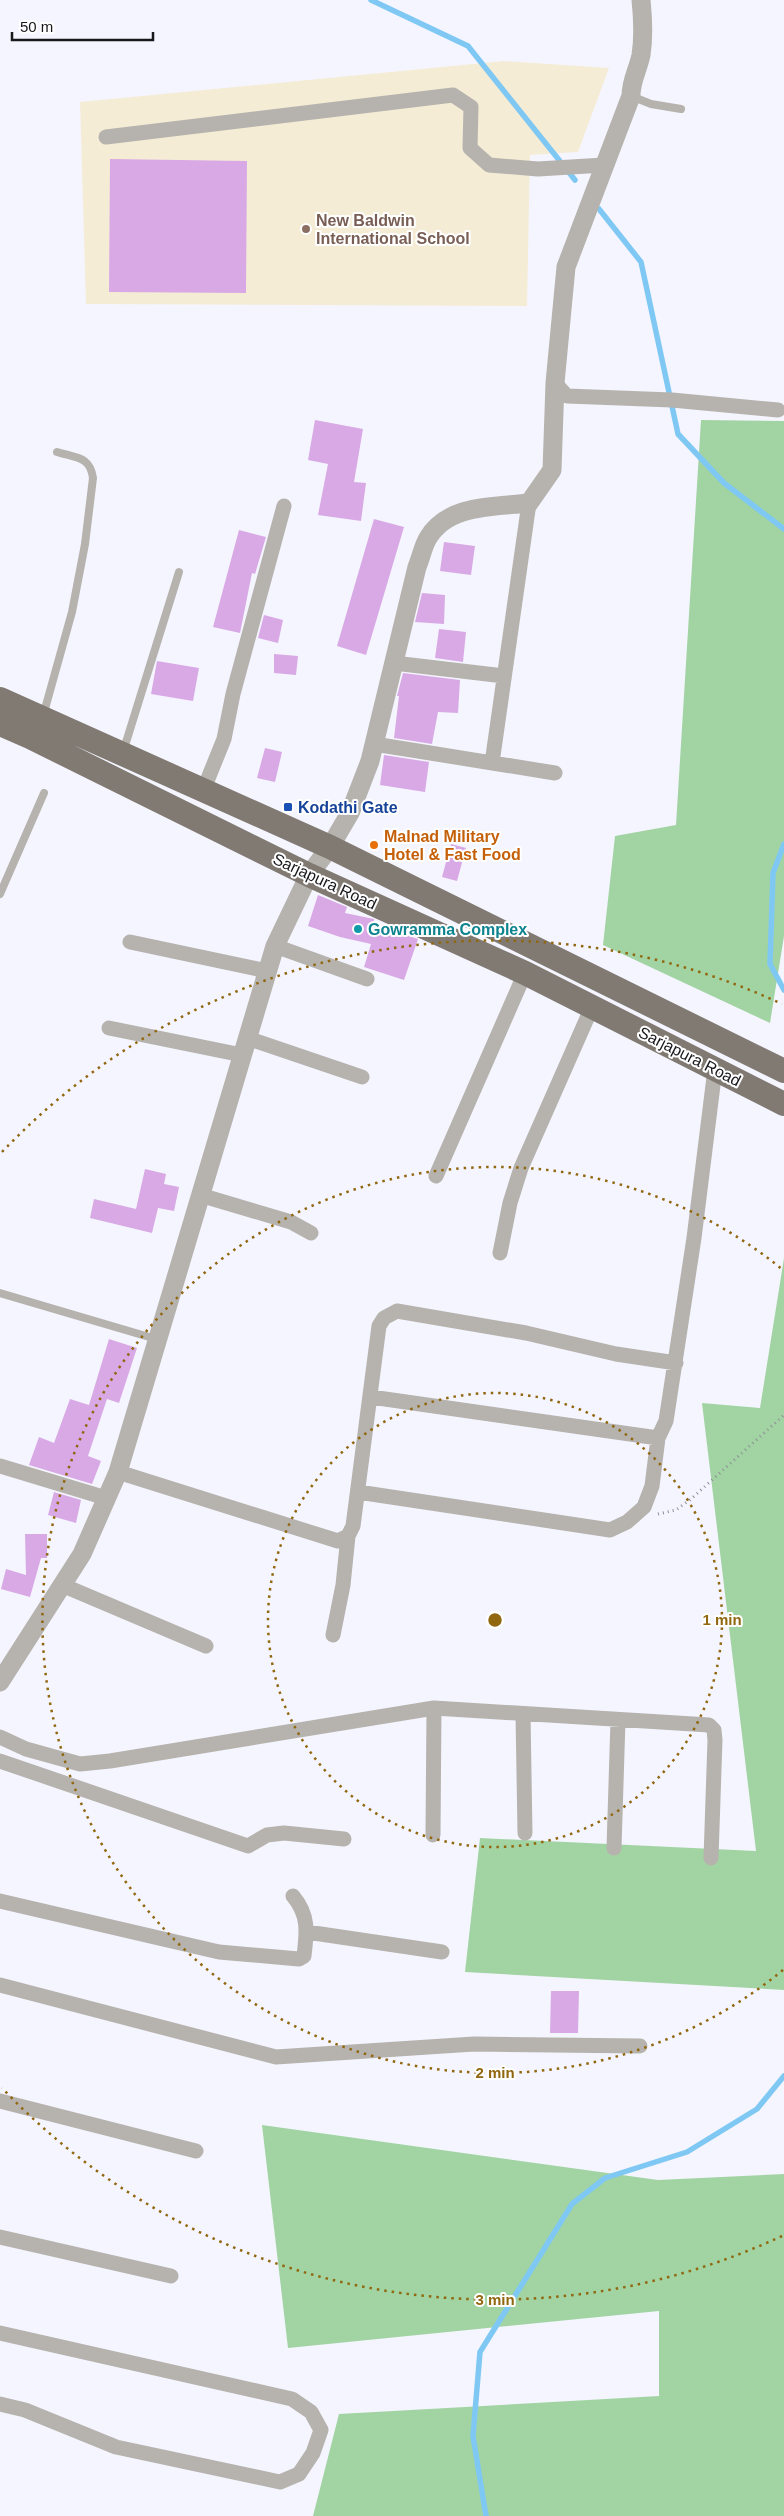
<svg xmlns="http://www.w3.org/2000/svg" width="784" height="2516" font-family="Helvetica,sans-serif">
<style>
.education{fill:#f5ecd6}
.green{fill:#a2d4a3}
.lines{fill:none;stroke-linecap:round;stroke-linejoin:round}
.stream{stroke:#7fc8f4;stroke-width:5.5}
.building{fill:#d8a9e5}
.path{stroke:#8f8f96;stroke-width:3;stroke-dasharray:1 4;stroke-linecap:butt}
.service{stroke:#b6b3ae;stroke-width:8}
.minor{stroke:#b6b3ae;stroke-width:15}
.tertiary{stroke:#b6b3ae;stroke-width:19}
.primary{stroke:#807a73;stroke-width:24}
.ring{fill:none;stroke:#91670f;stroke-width:2.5;stroke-dasharray:2.5 5}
.education-dot{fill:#8d6e63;stroke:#fff;stroke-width:2}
.transit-dot{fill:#1a4fb4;stroke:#fff;stroke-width:2}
.food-dot{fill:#e8710a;stroke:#fff;stroke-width:2}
.culture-dot{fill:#0f9aa8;stroke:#fff;stroke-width:2}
.labels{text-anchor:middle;stroke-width:4;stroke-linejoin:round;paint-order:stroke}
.education-label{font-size:16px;font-weight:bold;fill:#785e54;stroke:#fff;text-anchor:start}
.transit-label{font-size:16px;font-weight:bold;fill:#164399;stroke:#fff;text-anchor:start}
.food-label{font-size:16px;font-weight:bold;fill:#c56008;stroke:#fff;text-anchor:start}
.street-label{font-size:16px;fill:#18181c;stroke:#fff}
.culture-label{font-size:16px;font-weight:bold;fill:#0d838f;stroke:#fff;text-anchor:start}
.centre{fill:#91670f;stroke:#fff;stroke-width:2.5}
.ring-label{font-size:15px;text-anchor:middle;font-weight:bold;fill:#91670f;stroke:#fff;stroke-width:4;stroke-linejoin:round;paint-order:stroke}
</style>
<rect width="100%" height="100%" fill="#f5f5ff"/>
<path class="education" d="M504,61L609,68L578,152L530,155L527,306L86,304L80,102Z"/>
<path class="green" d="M701,420L784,421V936L770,1023L603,945L615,836L676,825Z
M784,1258V1990L465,1972L480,1838L756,1851L702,1403L760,1408Z
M262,2125L658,2180L784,2174V2516H313L339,2414L659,2396V2311L288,2348Z"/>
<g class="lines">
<path class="stream" d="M371,0L468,46L575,180
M599,209L641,262L678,434L724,483L784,529
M784,844L773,873L770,964L784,990
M486,2516L473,2436L480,2352L572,2204L605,2178L687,2152L757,2109L784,2076"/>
</g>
<path class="building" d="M110,159L247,161L246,293L109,292Z
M315,420L363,429L354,482L366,483L361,521L318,515L328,464L308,460Z
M374,519L404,527L366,655L337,646Z
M239,530L266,537L255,574L252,573L240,633L213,627Z
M444,542L475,546L471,575L440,571Z
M422,593L445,595L444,624L415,622Z
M264,615L283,620L278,643L258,638Z
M439,629L466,632L463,662L435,658Z
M274,654L298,656L296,675L274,673Z
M157,661L199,668L193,701L151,694Z
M403,673L460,680L458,713L438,712L432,744L394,738L399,696H397Z
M265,748L282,752L275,782L257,778Z
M384,755L429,762L425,792L380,785Z
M451,844L466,848L457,881L442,877Z
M318,895L347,907L345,913L374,919V925L418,939L404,980L364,967L371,944L340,937L308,926Z
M145,1169L166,1174L164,1184L179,1187L174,1211L158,1208L152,1233L90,1218L94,1199L136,1209Z
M109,1339L137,1348L119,1403L107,1399L88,1456L101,1461L92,1484L29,1465L39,1437L54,1443L70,1399L89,1405Z
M54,1492L81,1500L76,1523L48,1515Z
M25,1534H47V1558H41L30,1597L1,1589L6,1569L26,1575Z
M551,1991H579L578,2033H550Z"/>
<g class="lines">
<path class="path" d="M658,1514L676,1510L691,1499L784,1415"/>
<path class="service" d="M631,96L651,104L681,109
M43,716L72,612L85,544L93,478C90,456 76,458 57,452
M123,752L179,572
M0,894L44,793
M0,1293L156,1339"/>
<path class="minor" d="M106,137L453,95L471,107L470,148L489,165L538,169L604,165
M555,383L567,396L672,400L778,410
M394,663L504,676
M374,744L555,773
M492,763L529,503
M203,791L224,739L233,694L284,506
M130,942L267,971
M275,946L367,979
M109,1028L242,1055
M247,1038L362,1077
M436,1176L525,973
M200,1195L291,1222L311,1233
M500,1253L510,1203L521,1168L592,1007
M371,1397L658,1438
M0,1466L106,1498
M118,1472L338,1541L348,1536L353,1526L379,1326L384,1318L397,1311L526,1333L616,1354L676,1363
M358,1492L610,1530L627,1522L644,1507L652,1486L658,1438L666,1421L694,1238L715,1069
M62,1585L206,1646
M333,1635L343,1585L348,1536
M523,1714L525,1833
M0,1737L26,1749L80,1764L110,1761L434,1708L709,1725L714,1730L715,1740L711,1858
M0,1761L248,1846L267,1835L284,1833L344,1839
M433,1835L434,1708
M614,1848L618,1720
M0,1901L219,1952L299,1959L304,1956C307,1932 309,1915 293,1896
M307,1932L442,1952
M0,1985L276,2057L474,2044L640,2046
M0,2101L196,2151
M0,2237L171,2276
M0,2333L292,2399L311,2412L321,2430L313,2453L299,2474L280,2482L116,2447L25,2410L0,2404"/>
<path class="tertiary" d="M0,1682L82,1554L118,1472L275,946L309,875L330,847L350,813L370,761L417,567C421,558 423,546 428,538C448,504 494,507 529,503L552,470L555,383L566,267L631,96C631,80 638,70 641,55C644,36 643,19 641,0"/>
<path class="primary" d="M0,699L330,847L784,1071
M0,724L30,737L309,875L525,973L784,1104"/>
</g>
<g class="ring">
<circle cx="495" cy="1620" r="227"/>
<path d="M783 1970A453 453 0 1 1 783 1270"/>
<path d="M782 2236A680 680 0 0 1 2 2088M2 1152A680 680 0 0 1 782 1004"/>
</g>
<circle class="education-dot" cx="306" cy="229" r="5"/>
<rect class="transit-dot" x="283" y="802" width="10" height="10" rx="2.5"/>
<circle class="food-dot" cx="374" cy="845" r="5"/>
<circle class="culture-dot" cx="358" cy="929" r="5"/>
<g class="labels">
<g class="education-label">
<text x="316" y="226">New Baldwin<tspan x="316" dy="18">International School</tspan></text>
</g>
<g class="transit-label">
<text x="298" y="813">Kodathi Gate</text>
</g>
<g class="food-label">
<text x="384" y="842">Malnad Military<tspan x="384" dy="18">Hotel &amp; Fast Food</tspan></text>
</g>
<g class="street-label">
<text transform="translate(325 881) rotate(25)" y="6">Sarjapura Road</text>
<text transform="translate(690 1056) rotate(27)" y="6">Sarjapura Road</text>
</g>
<g class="culture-label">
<text x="368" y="935">Gowramma Complex</text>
</g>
</g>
<circle cx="495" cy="1620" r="8" class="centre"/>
<g class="ring-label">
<text x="722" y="1625">1 min</text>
<text x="495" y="2078">2 min</text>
<text x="495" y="2305">3 min</text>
</g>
<path d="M12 32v8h141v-8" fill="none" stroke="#18181c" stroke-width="2.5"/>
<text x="20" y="32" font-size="15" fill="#18181c" stroke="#ffffff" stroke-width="4" paint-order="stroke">50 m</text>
</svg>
